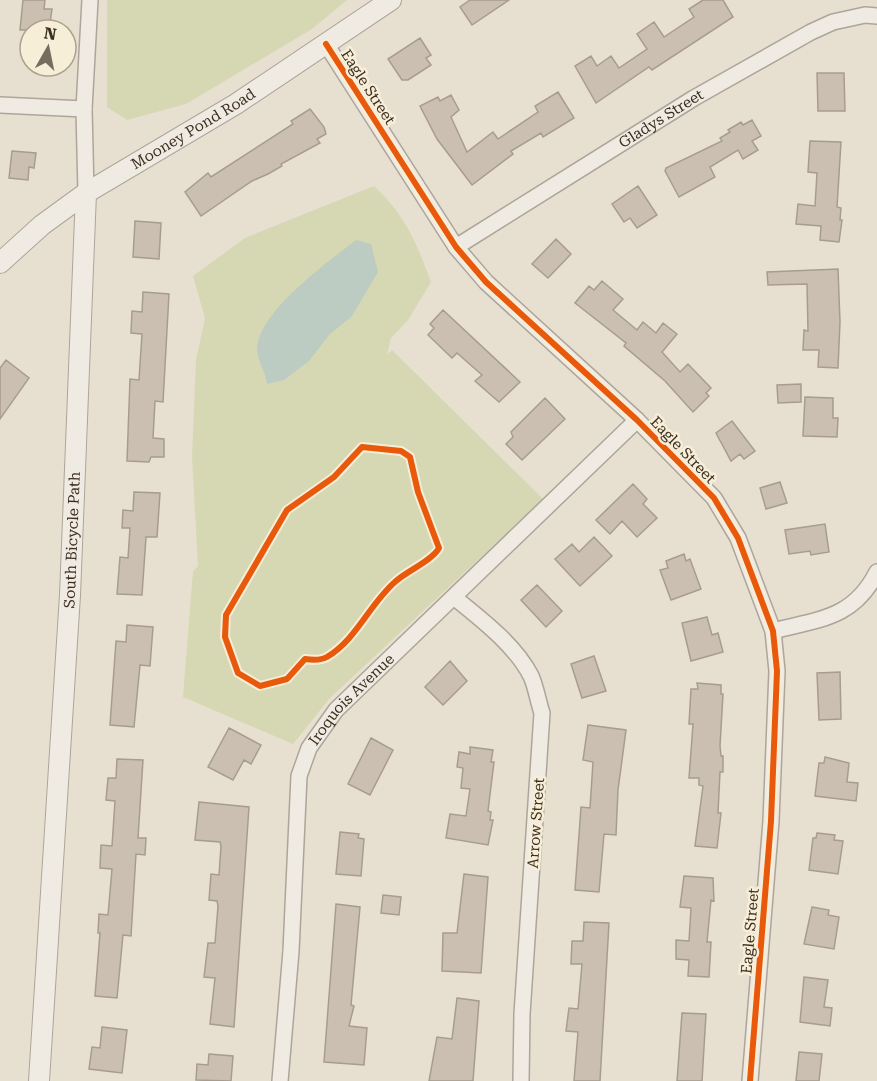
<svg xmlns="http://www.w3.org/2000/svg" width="877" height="1081" font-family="'Roboto Serif',serif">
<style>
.green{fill:#d6d7b3}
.water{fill:#bcccc2}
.building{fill:#cbbfb2;stroke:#a89c90;stroke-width:1.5}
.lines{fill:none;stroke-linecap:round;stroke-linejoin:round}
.minor-casing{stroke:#ada599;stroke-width:18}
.tertiary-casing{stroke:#ada599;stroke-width:22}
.minor{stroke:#efebe3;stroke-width:15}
.tertiary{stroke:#efebe3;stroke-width:20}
.cycleway-casing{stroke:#f7eed8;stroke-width:10}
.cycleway{stroke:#e8590c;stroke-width:6}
.labels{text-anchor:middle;stroke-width:5;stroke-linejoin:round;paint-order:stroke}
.street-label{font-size:15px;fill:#3d2e20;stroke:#f7eed8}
</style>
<rect width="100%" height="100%" fill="#e7e0d1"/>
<path class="green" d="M107,0H347L312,29L186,104L127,120L107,107Z
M374,186C406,216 416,242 431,282L408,320L391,338L387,355L392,350L543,499L330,698L293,744L183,697L193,571L198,566L192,456L196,360L205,318L193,276L245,238Z"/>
<path class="water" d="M356,240L371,244L378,272L352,316L329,335L309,361L284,380L267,384C266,371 257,362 257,348C260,310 328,262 356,240Z"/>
<path class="building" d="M23,0H45L44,9H52L49,30H20Z
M470,0H509L472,25L460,7Z
M703,0H723L733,17L652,70L649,67L596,103L575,66L591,56L597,66L611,56L619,68L647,49L637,34L654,22L664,37L694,17L689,9Z
M420,38L431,55L426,58L431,65L408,80H402L388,59Z
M817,73H844L845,111H818Z
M558,92L574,118L543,137L541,133L511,151L513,154L472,185L437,139L420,106L438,97L440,101L451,95L459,110L451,117L467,152L493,132L498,139L538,112L535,106Z
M310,109L324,127L326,134L317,139L320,143L281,164L282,166L268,174L252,181L201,216L185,192L208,173L211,177L293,124L291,121Z
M752,120L761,136L752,141L758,150L743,159L738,150L710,167L715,177L679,197L665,171L666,168L722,141L720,138L730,132L728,130L741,122L743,125Z
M810,141L841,142L837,207L841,208L840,220H842L839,242L820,240L821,226L796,224L798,204L815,206L817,173L808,172Z
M12,151L36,153L34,168L29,167L28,180L9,178Z
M638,186L657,215L637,228L630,218L624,222L612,204Z
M135,221L161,223L159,259L133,257Z
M556,239L571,254L548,278L532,264Z
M838,269L840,322L838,368L818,367L819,350H803L804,330L808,331L807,284L768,285L767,272Z
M602,281L623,299L613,310L637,330L643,322L656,333L663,323L677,334L662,352L680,372L688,364L711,388L706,393L709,396L693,412L665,381L624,346L626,343L575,303L589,286L594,290Z
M143,292L169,294L163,402L155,401L153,438L164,439V457H151L149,462L127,461L130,379L139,380L142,334L131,333L132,311L142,312Z
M443,310L520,382L499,402L475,381L482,375L457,353L452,358L428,335L434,328L430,324Z
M6,360L29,378L0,419V368Z
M801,384V402L778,403L777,385Z
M805,397L833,398V418H838L837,437L803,436Z
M545,398L565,419L522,460L506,444L513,437L511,432Z
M732,421L755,451L744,459L740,454L731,461L716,433Z
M780,482L787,503L766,509L760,488Z
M633,484L647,499L643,504L657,518L637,537L622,521L610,534L596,520Z
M134,492L160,493L157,537H146L142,595L117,594L120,557L128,558L130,528H122L123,510L133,511Z
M825,524L829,552L811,555L810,551L789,554L785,530Z
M594,537L612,556L580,586L555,559L572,544L579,552Z
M684,554L686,561L690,559L701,589L671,600L660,570L668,568L666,561Z
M537,585L562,611L546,627L521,600Z
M707,617L712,635L718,633L723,652L691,661L682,623Z
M127,625L153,627L150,666L140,665L134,727L110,725L116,641L126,642Z
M594,656L606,691L582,698L571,664Z
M450,661L467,681L443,705L425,687Z
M840,672L841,719L819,720L817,673Z
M697,683L721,685V694H723L720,746L721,756H723V772H720L718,813H721L717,848L695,846L703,786L699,785V778H689L693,724H689L691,689H698Z
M588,725L626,730L618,790L616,835L604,834L599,892L575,890L581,807L590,808L593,762L583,760Z
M229,728L261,745L251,764L244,760L233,780L208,767Z
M371,738L393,750L370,795L348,784Z
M470,747L493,750L491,762H494L488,811L491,812L490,820H493L488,845L446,838L450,814L466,816L470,789L461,788L463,768L457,767L459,752L470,754Z
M825,757L849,763L847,782L858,783L856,801L815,796L819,763H824Z
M117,759L143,760L138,838H146L145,855L136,854L131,936L123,935L117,998L95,996L100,933H98L99,914L108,915L112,869L100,868L101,845L112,846L115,801L106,800L108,778H116Z
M199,802L249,807L234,1027L210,1024L215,978L204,977L208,943H215L218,906L217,901L209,900L211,874L219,875L221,846L220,842L195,840Z
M340,832L359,834L358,838L364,839L361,876L336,874Z
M817,833L835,835L834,840L843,841L838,874L809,870L813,838H816Z
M464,874L488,877L481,973L442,971L443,933H457Z
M684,876L713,878L714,901L711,900L707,942H711L709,977L688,976L689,960L676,959V940L689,941L691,908L680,907Z
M383,895L401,897L399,915L381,913Z
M336,904L360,907L351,1005L354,1006L349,1026L367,1028L364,1065L324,1062Z
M812,907L829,910L828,915L839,917L834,949L804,944Z
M584,922L609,923L600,1081H574L578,1032L566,1031L569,1008L578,1009L582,964H571L572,941H583Z
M804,977L828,980L824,1007L832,1008L830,1026L800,1022Z
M457,998L479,1001L473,1081H429L437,1037L452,1039Z
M682,1013L706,1014L702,1081H677Z
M102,1027L127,1030L122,1073L89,1069L92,1047L100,1048Z
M799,1052L822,1054L819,1081H796Z
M209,1054L233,1056L231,1081L196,1080L197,1064L208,1065Z"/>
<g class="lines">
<defs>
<g id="minor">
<path d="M326,44L456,247L486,282L637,420L714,498L738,538L773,631L777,671L771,821L750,1081"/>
<path d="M0,105L84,109"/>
<path d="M86,193L84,109L90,0"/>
<path id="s1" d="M456,247L694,98L811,32L833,22L865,15L877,16"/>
<path d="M455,598C482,620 515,645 531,676C536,687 538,701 542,713L522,1014L521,1081"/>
<path d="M773,631C819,619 853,619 877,572"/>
<path id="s2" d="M280,1081L291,951L299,776L309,748L336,710L637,420"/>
</g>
<g id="tertiary">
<path id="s3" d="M0,263L42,225L86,193L236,104L391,0"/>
<path id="s4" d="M39,1081L70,595L86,193"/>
</g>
</defs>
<use href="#minor" class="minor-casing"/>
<use href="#tertiary" class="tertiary-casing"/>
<use href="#minor" class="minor"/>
<use href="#tertiary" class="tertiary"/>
<defs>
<path id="cycleway" d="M326,44L456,247L486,282L637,420L714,498L738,538L773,631L777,671L771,821L750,1081
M362,447L401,451L410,457L418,492L439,548C433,560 407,571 396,581C370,603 357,639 327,657C320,661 312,660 305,659L287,679L260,686L238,673L225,637L226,615L287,510L334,477Z"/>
</defs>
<use href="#cycleway" class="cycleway-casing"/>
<use href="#cycleway" class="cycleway"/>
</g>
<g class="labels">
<g class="street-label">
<text transform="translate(368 87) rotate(57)" y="5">Eagle Street</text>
<text dy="5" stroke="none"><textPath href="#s1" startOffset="242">Gladys Street</textPath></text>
<text dy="5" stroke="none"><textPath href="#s3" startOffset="236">Mooney Pond Road</textPath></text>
<text transform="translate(683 450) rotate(46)" y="5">Eagle Street</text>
<text dy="5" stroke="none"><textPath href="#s4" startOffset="542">South Bicycle Path</textPath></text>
<text dy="5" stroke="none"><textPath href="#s2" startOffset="400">Iroquois Avenue</textPath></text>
<text transform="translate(536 823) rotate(-86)" y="5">Arrow Street</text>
<text transform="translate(750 931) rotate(-85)" y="5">Eagle Street</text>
</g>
</g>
<g transform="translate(48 48) rotate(9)"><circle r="28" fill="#f7eed8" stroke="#ada18e" stroke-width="1.5"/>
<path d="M0-4.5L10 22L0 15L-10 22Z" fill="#786c5e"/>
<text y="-9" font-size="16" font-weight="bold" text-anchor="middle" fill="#3d2e20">N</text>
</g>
</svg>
